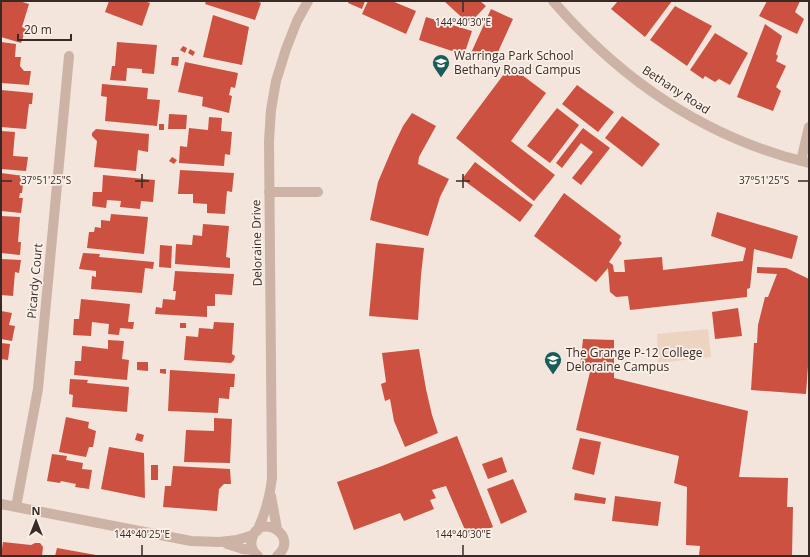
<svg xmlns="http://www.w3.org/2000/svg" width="810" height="557" font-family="'Open Sans',sans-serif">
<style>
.plaza{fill:#ecd4c1}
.building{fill:#cc5140}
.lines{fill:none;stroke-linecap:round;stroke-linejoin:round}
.minor{stroke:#ccb3a6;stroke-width:10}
.ticks{fill:none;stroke:#382b27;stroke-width:1.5}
.labels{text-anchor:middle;stroke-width:3.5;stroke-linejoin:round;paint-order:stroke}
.poi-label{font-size:12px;fill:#382b27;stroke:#fbf0e8;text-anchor:start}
.street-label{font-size:12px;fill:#382b27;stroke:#fbf0e8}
.ticks-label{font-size:10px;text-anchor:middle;fill:#382b27;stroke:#fbf0e8;stroke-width:3.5;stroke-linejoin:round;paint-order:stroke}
</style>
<rect width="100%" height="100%" fill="#f3e5db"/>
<path class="plaza" d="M708,329L711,357L658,363L657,334Z"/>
<path class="building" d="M1,1H19L29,4L22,27L26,29L21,43L1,37Z
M109,1H144L150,3L142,26L105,12Z
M206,1H256L261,3L255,20L205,4Z
M349,1H365L362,9L348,3Z
M368,1H392L416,11L406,34L362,14Z
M444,1H480L486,6L469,24Z
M618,1H632L633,2L634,1H672L645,37L611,9Z
M767,1H800L795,12L804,19L797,34L759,16Z
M675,6L712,26L687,66L650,40Z
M491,9L513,19L493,63L471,53Z
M213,15L249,27L242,65L203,57Z
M426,17L472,31L464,55L419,40Z
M765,24L782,36L776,54L778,56L776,61L786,66L776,87L781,91L773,111L737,97Z
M715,33L748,53L730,85L719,79L715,82L705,76L703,79L690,70Z
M1,42L16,44L15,57H21L20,66L24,71H31L29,85L1,83Z
M117,42L157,45L154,74L142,73V69L127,68L126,81L110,80L112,66H115Z
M183,46L187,48L185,53L180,50Z
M190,49L195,52L193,56L188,53Z
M172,57H179L178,66L171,65Z
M185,62L238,73L235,88L231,87L229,95L232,96L229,113L202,106L203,97L178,92Z
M510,66L546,93L511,141L555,175L534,201L456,138Z
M102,84L148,88L147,99L160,100L157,126L105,121L107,97L101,96Z
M577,85L614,112L598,132L562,104Z
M1,90L33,93L32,104H29L26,129L1,127Z
M557,108L579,125L550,163L527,146Z
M412,113L436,126L419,157L418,164L449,179L440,197L428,236L370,220L378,182L392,149L403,126Z
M169,114L187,115L186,129H168Z
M622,116L660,144L642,167L605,138Z
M209,117L222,118L221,131L232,132L230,155L225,154L224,166L179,163L180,146L187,147L189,128L208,130Z
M159,124H164V130H159Z
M583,128L610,148L581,185L572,178L593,152L581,143L562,168L556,163Z
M96,129L149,134L148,152L138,150L136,171L94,167L97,141L92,136V133Z
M1,131L15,132L13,156L28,157L26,171L1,169Z
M172,157L177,160L174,164L169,161Z
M475,162L533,205L520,222L462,179Z
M180,170L234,173L232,192L227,191L225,214L207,213V204L193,203V194H178Z
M1,173L24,176L22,193H20L19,198H23L21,213L1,211Z
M103,175L155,180L153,202L141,201L140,209L120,207L121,201L107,200L106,208L92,206L93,192H102Z
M564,193L621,236L619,240L622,243L609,262L613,265L614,272H625L624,260L662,257L663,270L743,261L746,248L711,236L717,212L798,236L792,259L754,249L750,288L747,289V297L630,310L628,296L616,297L610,292L608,268L596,282L534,236Z
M111,214L148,217L144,254L87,248L89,232H94L95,227L101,228V220L110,221Z
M1,216L20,217L18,242H21L20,255L1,253Z
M203,224L229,226L226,257L230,258V268L175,264L176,244L192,245L193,235L202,236Z
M376,243L424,248L421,275L418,320L369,316Z
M160,245L172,246L171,268L159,267Z
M83,253L100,254L99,257L154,262L153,269L145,268L142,293L91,289L92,276L96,277V271L79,269Z
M1,259L21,260L19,273L15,272L13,296L1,295Z
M757,267L786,268L809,279V352L806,394L751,390L754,343H757L758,325L765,297H768L777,274L757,273Z
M175,271L234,274L232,295L215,294V306H207V317L155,314L156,307L162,308L163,299L175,300L176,291H173Z
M81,299L130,304L128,322H134L133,329L120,328L119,335L108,334L109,324L92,322L91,336L73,335L74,319H79Z
M738,308L742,336L715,339L712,312Z
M1,311L12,313L9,325L15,326L12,341L1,339Z
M214,322L234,323L232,354L235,356L234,360L231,363L184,360L186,336L198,337L199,328L213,329Z
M180,323H186V328H180Z
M583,339L614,340V378L748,411L739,477L788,478L787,507H793L792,556H699L700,546L686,545L687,487L674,483L679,456L576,430L590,372L580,368Z
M108,340L124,341L122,359L129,360L127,380L74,375L75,361H81L82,346L108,349Z
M1,343L10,344L8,360L1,359Z
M419,349L426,389L432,415L438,433L405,447L394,421L390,399L385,401L381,384L386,382L382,353Z
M137,362H148V371L137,370Z
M160,369H166V374L160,373Z
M170,370L235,374L234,387H230L229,399L219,398L218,413L168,411Z
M70,379L88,380L87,383L129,387L127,412L72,407L73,395L69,394Z
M66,417L89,422L88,428L96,431L93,447H89L86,457L59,452Z
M214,418L232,419L230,463L184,462L186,430L214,431Z
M137,433L144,435L142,442L135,440Z
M457,436L493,527L468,537L446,486L432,490L436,498L430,500L434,509L404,521L400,513L354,530L337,482L382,466Z
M580,438L601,442L594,475L572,469Z
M109,447L144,453L145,498L101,489Z
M52,454L67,456L66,460L83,463L82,469L92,470L89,489L75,487L76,484L61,481L60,483L47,481Z
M502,457L507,472L488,479L482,464Z
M151,465H158V480H151Z
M173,466L230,469L231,484H224L219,489L217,511L163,507L165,486H171Z
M513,479L527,512L501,524L487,489Z
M575,493L606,498L605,504L574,500Z
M615,496L661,502L658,526L612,521Z
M3,542L31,545L35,543H40L43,547L42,556H1Z
M57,548L96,555V556H55Z"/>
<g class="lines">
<path class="minor" d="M553,1C622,81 705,138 809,163
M801,161L809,127
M269,192H318
M271,496L277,529
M1,504L191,541L219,542L237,540L253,535
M16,507L38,389L69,56
M257,531C265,514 270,497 272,478L269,141L271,110L276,81L286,49L297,21L308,1
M227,544L243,549L253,550
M258,556C253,552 250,546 252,539C259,511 301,536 277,556"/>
</g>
<path class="ticks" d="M463,2V12M142,174V188M463,174V188M2,181H12M135,181H149M456,181H470M798,181H808M142,545V555M463,545V555"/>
<defs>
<symbol id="school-pin" viewBox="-11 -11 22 30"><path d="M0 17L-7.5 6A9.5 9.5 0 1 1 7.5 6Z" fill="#1b5c58" stroke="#fbf0e8"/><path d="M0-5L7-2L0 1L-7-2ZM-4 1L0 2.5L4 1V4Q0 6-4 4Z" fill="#fff"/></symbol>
</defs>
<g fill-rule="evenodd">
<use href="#school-pin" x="431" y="53" width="20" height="27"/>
<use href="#school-pin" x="543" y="350" width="20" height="27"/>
</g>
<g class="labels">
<g class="poi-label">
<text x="454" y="60">Warringa Park School<tspan x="454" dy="14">Bethany Road Campus</tspan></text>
<text x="566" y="357">The Grange P-12 College<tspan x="566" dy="14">Deloraine Campus</tspan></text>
</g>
<g class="street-label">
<text transform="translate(676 90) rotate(33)" y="4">Bethany Road</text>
<text transform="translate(257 243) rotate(-91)" y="4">Deloraine Drive</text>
<text transform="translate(35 281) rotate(-85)" y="4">Picardy Court</text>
</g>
</g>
<g class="ticks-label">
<text x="463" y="26">144°40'30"E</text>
<text x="46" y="184">37°51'25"S</text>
<text x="764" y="184">37°51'25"S</text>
<text x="142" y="538">144°40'25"E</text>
<text x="463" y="538">144°40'30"E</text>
</g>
<rect width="810" height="557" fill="none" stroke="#382b27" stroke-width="4"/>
<g transform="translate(36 521)" stroke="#fbf0e8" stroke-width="3" paint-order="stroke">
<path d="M0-3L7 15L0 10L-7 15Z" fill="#382b27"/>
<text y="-6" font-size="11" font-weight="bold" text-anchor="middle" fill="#382b27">N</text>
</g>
<path d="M18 34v6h53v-6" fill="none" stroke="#382b27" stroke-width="2"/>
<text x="24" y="34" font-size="12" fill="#382b27" stroke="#fbf0e8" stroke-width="3" paint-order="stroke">20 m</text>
</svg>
